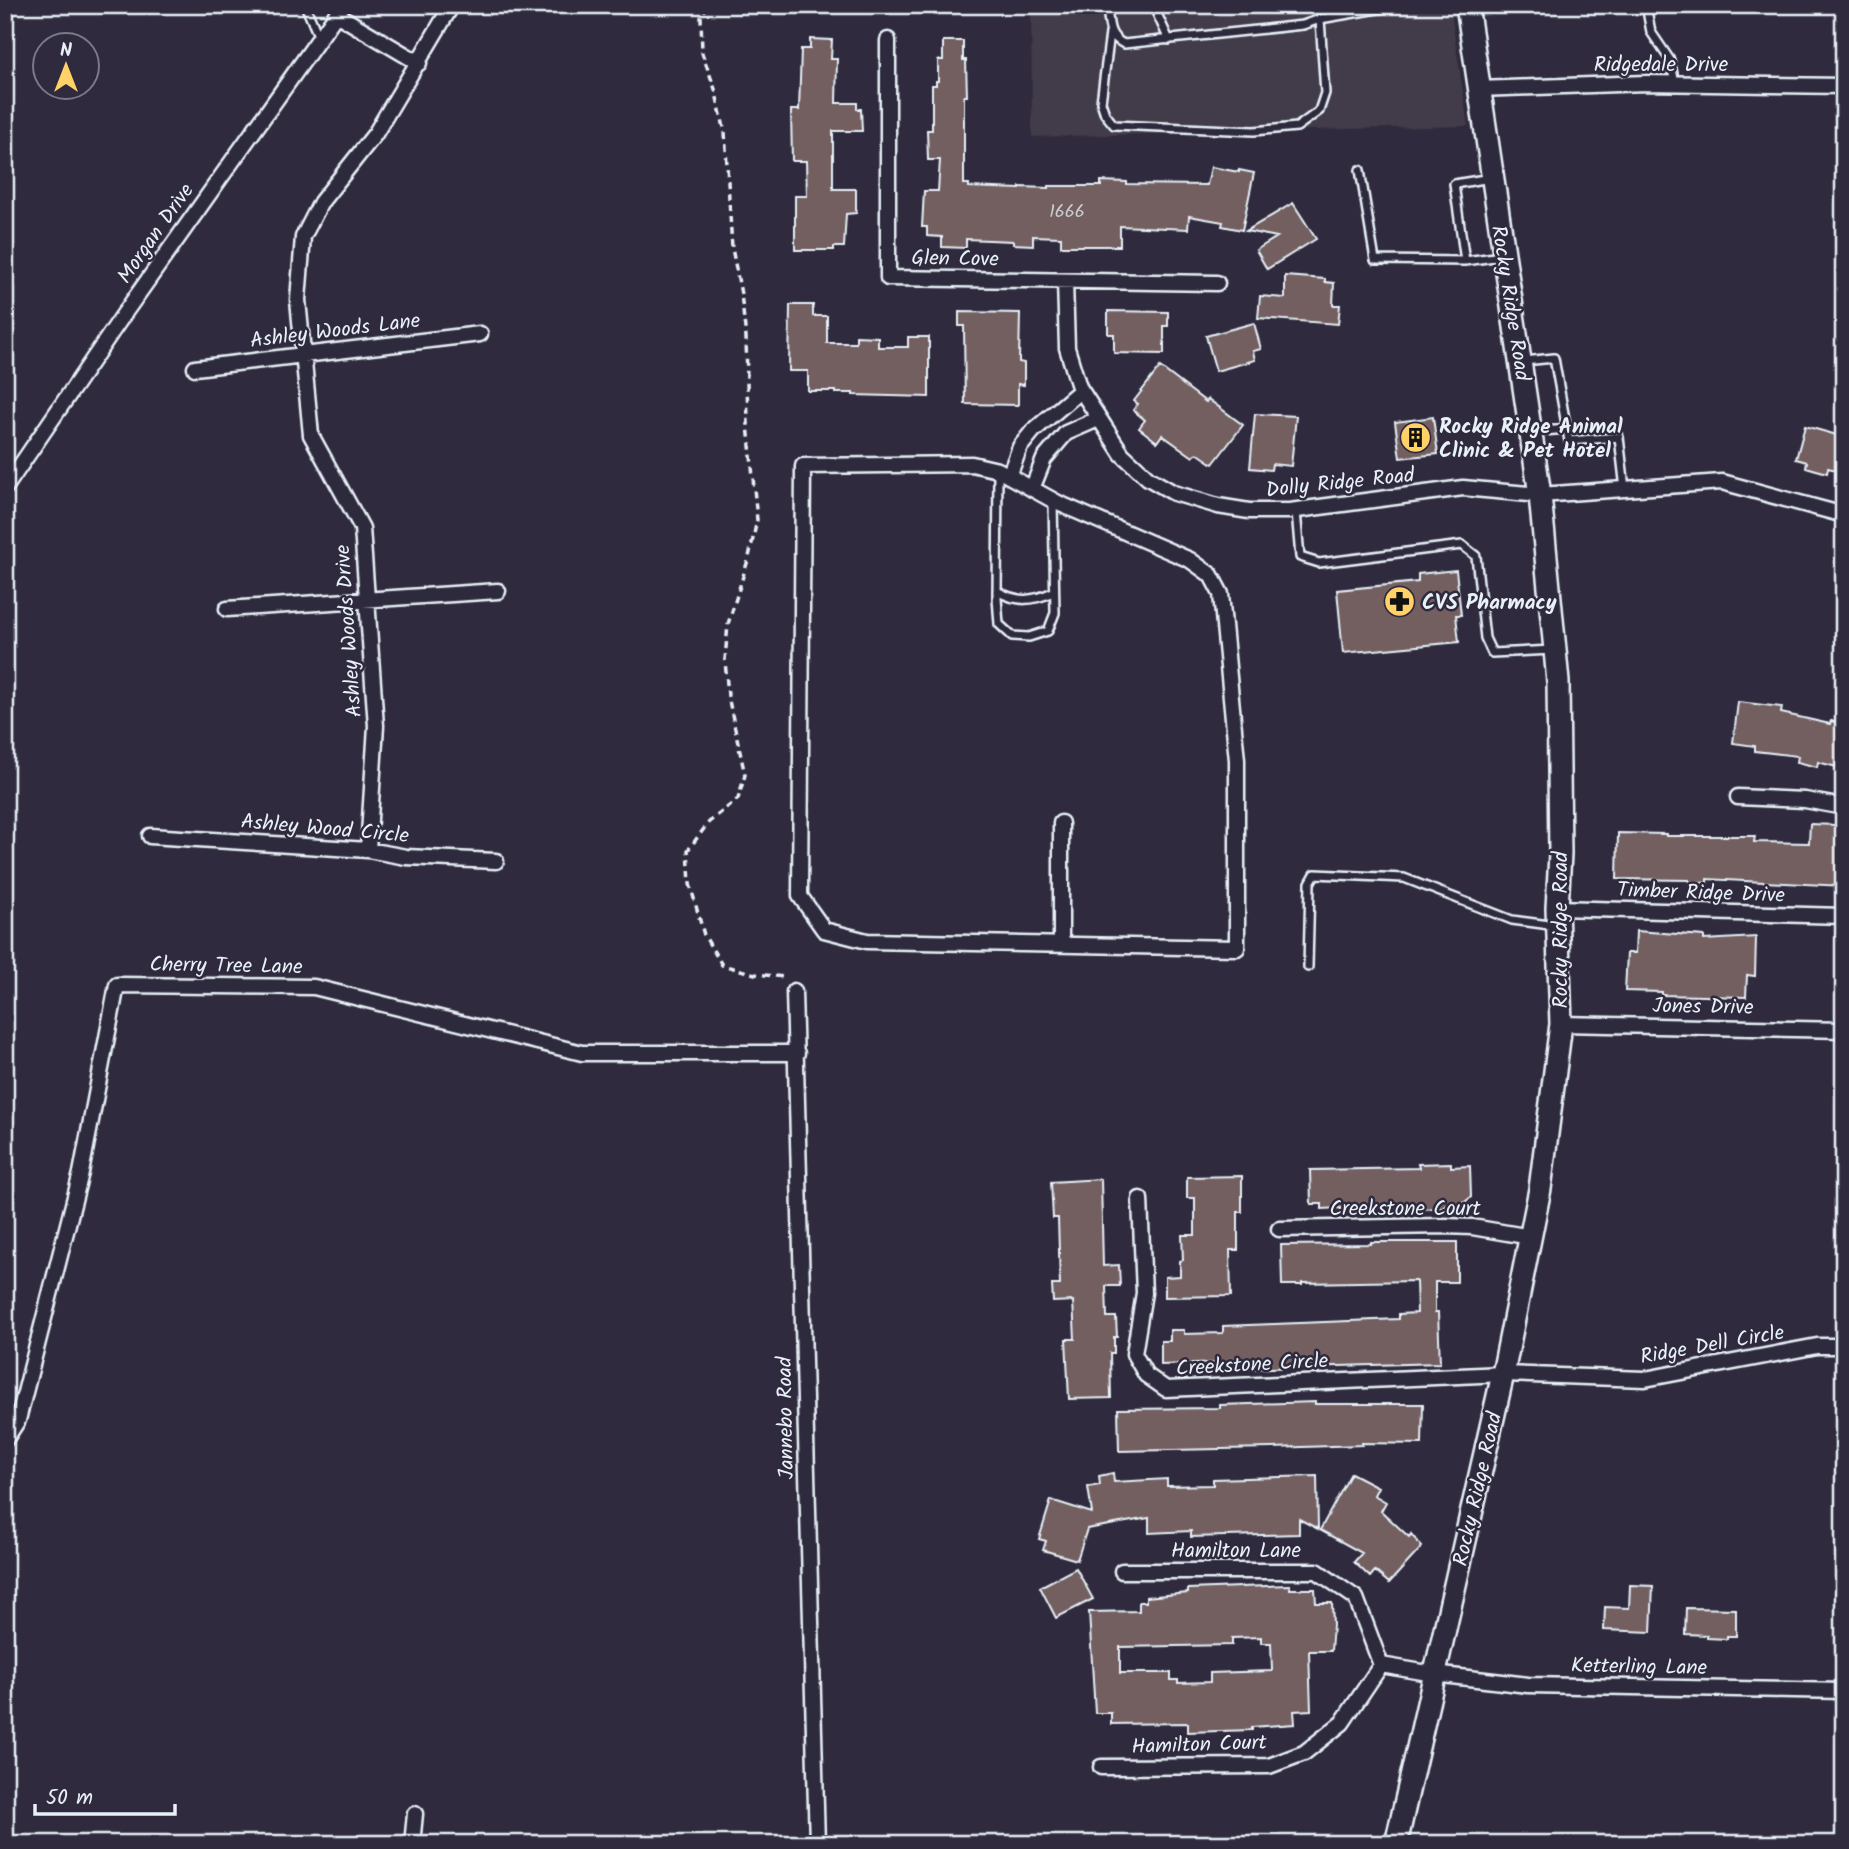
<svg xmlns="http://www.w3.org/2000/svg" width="1849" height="1849" font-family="Kalam,sans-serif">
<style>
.built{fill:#433a48}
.building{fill:#735e60;stroke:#e8f1f8;stroke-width:2;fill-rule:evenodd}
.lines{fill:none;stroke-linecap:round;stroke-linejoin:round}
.lane-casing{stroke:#e8f1f8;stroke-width:12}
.street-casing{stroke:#e8f1f8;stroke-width:19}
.secondary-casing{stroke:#e8f1f8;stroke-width:26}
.path{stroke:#e8f1f8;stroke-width:3.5;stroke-dasharray:7 5;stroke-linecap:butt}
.lane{stroke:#2f2a3d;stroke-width:7}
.street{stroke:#2f2a3d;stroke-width:14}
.secondary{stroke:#2f2a3d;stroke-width:21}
.labels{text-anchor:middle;stroke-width:5;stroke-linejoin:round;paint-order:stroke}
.number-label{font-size:18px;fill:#cbccd2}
.street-label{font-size:21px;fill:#e8f1f8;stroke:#2f2a3d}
.poi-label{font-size:21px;font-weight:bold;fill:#e8f1f8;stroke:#2f2a3d;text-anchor:start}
</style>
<rect width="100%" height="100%" fill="#2f2a3d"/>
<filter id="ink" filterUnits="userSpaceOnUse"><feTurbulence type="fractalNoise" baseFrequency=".0143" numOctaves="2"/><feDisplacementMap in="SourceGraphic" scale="14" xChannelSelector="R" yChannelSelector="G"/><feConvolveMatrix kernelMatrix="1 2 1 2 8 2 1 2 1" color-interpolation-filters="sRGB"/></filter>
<g filter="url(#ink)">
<path class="built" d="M1031,5H1450L1468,126L1032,137Z"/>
<path class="building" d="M810,39L832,40L831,59H837L836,103H857V109H861L862,131H833V189H856V213L846,214L844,247H834V250H795V196H807L806,161H792L791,110H799L801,49H810Z
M943,41H963V60H966L967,96H964V184H969V187L1020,189V187L1049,188V186H1101V181L1127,182V184L1207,185L1211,167L1239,172V170L1254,173L1242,230L1222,226L1223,222L1189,216L1188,229L1120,226V246H1061V237L1033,236V245L1013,244V241L966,239V248L942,247V237L927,236V227H922L924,191H938L940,160H928L927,130H932V85H936V81H938V60H943Z
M1293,203L1316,239L1267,269L1256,250L1277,237L1246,231Z
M1285,276L1325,279V282L1334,283L1333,305H1340L1338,324L1258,318L1260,296L1285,298Z
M790,305H813V316H827V343H856V336L878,337V347H908V337H929V397L853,395V393H836V391H808V371H789Z
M1108,311L1168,312V326H1164V354L1114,353V334H1108Z
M959,312L1020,313L1019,362L1024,363V385L1018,384V405L965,404L964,326H959Z
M1254,323L1261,349L1253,351L1255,360L1216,371L1206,336Z
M1160,367L1206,402L1208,399L1243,425L1213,464L1197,453L1193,457L1162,435L1157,442L1139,428L1145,420L1133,410L1138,404L1134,401Z
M1255,414L1296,416L1291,466L1272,464L1271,470L1250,468Z
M1433,417L1438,454L1400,458L1395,422Z
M1805,426L1844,437V472L1828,468L1827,473L1806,467L1807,462L1796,459Z
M1456,570L1461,615H1456L1459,642L1343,653L1337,590L1418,582V574Z
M1738,702L1782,707L1781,713L1830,724L1831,721L1844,724V769L1818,762L1817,767L1797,762L1798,756L1755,751V746L1733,743Z
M1810,824L1835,825L1839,830L1838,847H1844V886L1707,879V883L1689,882V880L1617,879L1618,833L1666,834V836H1755L1754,842L1809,843Z
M1636,931L1704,936V940L1756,937L1755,976L1747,975L1746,997L1662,995V992L1625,991L1627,953H1635Z
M1451,1163V1167L1470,1166L1471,1197L1465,1202L1445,1205V1208L1393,1210V1208L1360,1205V1211L1341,1212V1208L1322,1209V1204H1311L1310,1170L1419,1168L1418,1164Z
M1242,1176V1212H1238V1250H1230L1231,1296L1165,1297V1277L1180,1276V1261L1183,1260L1182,1235H1195V1198H1187V1177Z
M1101,1179L1103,1266L1119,1265L1120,1286H1106L1107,1317H1116L1117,1337H1114V1353H1110L1111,1398L1069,1399L1066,1339H1075L1073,1301L1053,1302L1052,1285H1060L1058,1218H1053L1051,1182Z
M1371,1242H1457V1282H1435V1312H1438L1440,1363L1240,1369V1365H1224V1363L1161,1365V1341H1170V1330H1184V1334L1223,1333V1326L1399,1319V1314L1417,1313L1416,1281L1302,1283V1285H1282L1281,1245L1371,1244Z
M1315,1402V1404H1423L1422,1444L1362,1443V1445L1272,1448L1119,1451L1118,1409L1220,1408V1405Z
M1113,1473L1114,1482L1167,1479V1486L1213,1485V1479L1317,1476L1318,1529L1299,1519V1534L1191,1537V1531L1149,1533V1518L1087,1529L1077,1560L1043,1550L1046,1541L1039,1539L1051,1500L1092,1513L1088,1487L1100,1485L1099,1476Z
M1351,1473L1378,1487L1374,1495L1386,1502L1381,1511L1409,1537L1411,1534L1422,1547L1389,1583L1375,1571L1370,1577L1354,1562L1362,1553L1320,1530Z
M1076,1568L1093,1599L1056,1618L1040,1587Z
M1290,1585V1589H1315L1316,1603H1332L1333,1625L1331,1651H1309L1311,1710L1294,1711L1295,1724L1252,1727V1730L1188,1732V1723L1111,1724V1713H1095L1089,1612L1139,1611V1602H1146V1597L1188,1593V1589ZM1261,1637V1643H1271L1272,1671L1210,1673V1682L1178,1683V1680H1171V1673H1120V1647L1232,1645V1638Z
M1630,1585L1653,1586L1651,1632L1604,1630L1605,1607L1629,1608Z
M1686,1608L1736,1609V1636H1727V1639L1707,1638V1635L1685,1634Z"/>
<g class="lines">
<defs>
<path id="lane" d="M305,5L319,38
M1107,5C1109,22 1107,36 1124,44L1303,25L1320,19L1401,5
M1153,5L1169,40
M1337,5L1338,16
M1646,5L1651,32L1670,60L1675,83
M1110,33L1101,102L1105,114L1114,125L1254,131L1297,127L1319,111L1325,93L1320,19
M1360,170L1375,260L1465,261
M1491,178L1454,184L1465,261L1502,256
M1524,361L1554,358L1569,441L1619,437L1625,489
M1532,432L1567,429
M998,470L997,598L999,624L1012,636L1029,637L1048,631L1055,613L1053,501
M1296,511L1300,557L1319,563L1462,545L1476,556L1485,638L1492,653L1554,650
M997,591C1018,603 1033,601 1053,592
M1308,967L1310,883L1315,874L1404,878L1512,920L1557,926"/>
<path id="street" d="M336,14L419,63
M888,40V278L1217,283
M1478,89L1646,83L1844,86
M1065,281L1067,348L1079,387L1122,454L1148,478L1174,493L1218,506L1249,511H1290L1463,488L1540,495L1722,482L1844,515
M195,368L480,334
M972,464L998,470L1058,503L1190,560L1211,575L1221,594L1237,760V948L867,941L824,930L800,896L803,466Z
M1009,476L1020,447L1033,431L1081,390
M5,488L126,311L343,5
M1032,489L1044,459L1066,433L1098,419
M227,609L498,591
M1738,797L1805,800L1844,807
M1061,823V945
M150,836L368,850L406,857L496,861
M368,850L376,726L362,528L311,435L298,300L303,237L321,202L375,134L452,5
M1557,908L1844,916
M794,991L817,1844
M1561,1024L1844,1030
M1140,1199L1144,1293L1134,1354L1146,1375L1166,1389L1503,1374L1645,1379L1817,1346H1844
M1279,1229L1445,1226L1472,1227L1531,1237
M5,1440L18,1420L81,1173L117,985L314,987L582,1053H797
M1122,1571H1317L1356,1598L1381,1665
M1101,1767L1269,1766L1304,1753L1342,1723L1381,1665L1434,1674L1528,1685L1844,1691
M412,1844L415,1814"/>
<path id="secondary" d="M1396,1844L1503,1374L1540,1189L1561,1024L1557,908L1560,854L1558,682L1555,650L1540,495L1467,5"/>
</defs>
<use href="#lane" class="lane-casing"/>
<use href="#street" class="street-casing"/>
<use href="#secondary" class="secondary-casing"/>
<path class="path" d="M707,5L701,17L702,53L715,89L725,132L732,248L741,294L746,337L748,424L757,520L749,557L728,624L725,660L728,696L745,775L738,799L709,822L688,850L690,884L704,935L722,965L755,974L785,977"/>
<use href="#lane" class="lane"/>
<use href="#street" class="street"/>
<use href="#secondary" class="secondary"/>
</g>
</g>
<defs>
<symbol id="building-disc" viewBox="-11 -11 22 22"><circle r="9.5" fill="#ffd166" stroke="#2f2a3d"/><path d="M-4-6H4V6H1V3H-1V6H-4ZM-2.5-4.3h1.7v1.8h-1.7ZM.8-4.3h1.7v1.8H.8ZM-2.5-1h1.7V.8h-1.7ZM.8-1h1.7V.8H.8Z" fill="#111"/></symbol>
<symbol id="pharmacy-disc" viewBox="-11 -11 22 22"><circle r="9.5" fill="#ffd166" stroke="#2f2a3d"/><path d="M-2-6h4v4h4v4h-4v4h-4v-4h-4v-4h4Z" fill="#111"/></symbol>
</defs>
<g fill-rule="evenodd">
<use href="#building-disc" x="1398" y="420" width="35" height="35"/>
<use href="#pharmacy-disc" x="1382" y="584" width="35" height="35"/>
</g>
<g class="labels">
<g class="number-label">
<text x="1067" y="217">1666</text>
</g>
<g class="street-label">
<text x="1661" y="71">Ridgedale Drive</text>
<text transform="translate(155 233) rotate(-55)" y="7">Morgan Drive</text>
<text transform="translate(955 258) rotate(1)" y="7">Glen Cove</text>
<text transform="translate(1511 303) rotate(81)" y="7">Rocky Ridge Road</text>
<text transform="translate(335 330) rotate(-7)" y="7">Ashley Woods Lane</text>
<text transform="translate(1340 482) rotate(-6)" y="7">Dolly Ridge Road</text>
<text transform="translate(348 631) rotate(-94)" y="7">Ashley Woods Drive</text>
<text transform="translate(325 828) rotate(5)" y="7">Ashley Wood Circle</text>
<text transform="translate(1701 892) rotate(2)" y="7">Timber Ridge Drive</text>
<text transform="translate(1560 930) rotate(-90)" y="7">Rocky Ridge Road</text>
<text transform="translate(226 965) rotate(1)" y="7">Cherry Tree Lane</text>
<text transform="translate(1703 1006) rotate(1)" y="7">Jones Drive</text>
<text x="1405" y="1215">Creekstone Court</text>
<text transform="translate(1712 1344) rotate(-10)" y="7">Ridge Dell Circle</text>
<text transform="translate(1252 1364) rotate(-3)" y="7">Creekstone Circle</text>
<text transform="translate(785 1418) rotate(-91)" y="7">Jannebo Road</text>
<text transform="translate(1477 1489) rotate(-77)" y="7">Rocky Ridge Road</text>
<text x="1236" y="1557">Hamilton Lane</text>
<text transform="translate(1639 1666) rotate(1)" y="7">Ketterling Lane</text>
<text transform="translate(1199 1744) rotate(-2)" y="7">Hamilton Court</text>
</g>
<g class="poi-label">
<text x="1439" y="433">Rocky Ridge Animal<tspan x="1439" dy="24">Clinic &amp; Pet Hotel</tspan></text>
<text x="1422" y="609">CVS Pharmacy</text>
</g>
</g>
<rect width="1849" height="1849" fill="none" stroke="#2f2a3d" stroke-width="28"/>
<rect x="14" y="14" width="1821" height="1821" fill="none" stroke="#e8f1f8" stroke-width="2.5" filter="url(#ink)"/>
<g transform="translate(66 66)"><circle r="33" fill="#2f2a3d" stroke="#797a88" stroke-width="2"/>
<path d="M0-5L12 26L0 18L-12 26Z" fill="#ffd166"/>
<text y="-10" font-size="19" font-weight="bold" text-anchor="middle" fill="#e8f1f8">N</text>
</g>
<path d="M35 1804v10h140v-10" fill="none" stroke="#e8f1f8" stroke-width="3.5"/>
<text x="46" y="1804" font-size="21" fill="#e8f1f8" stroke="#2f2a3d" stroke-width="5" paint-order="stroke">50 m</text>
</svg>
